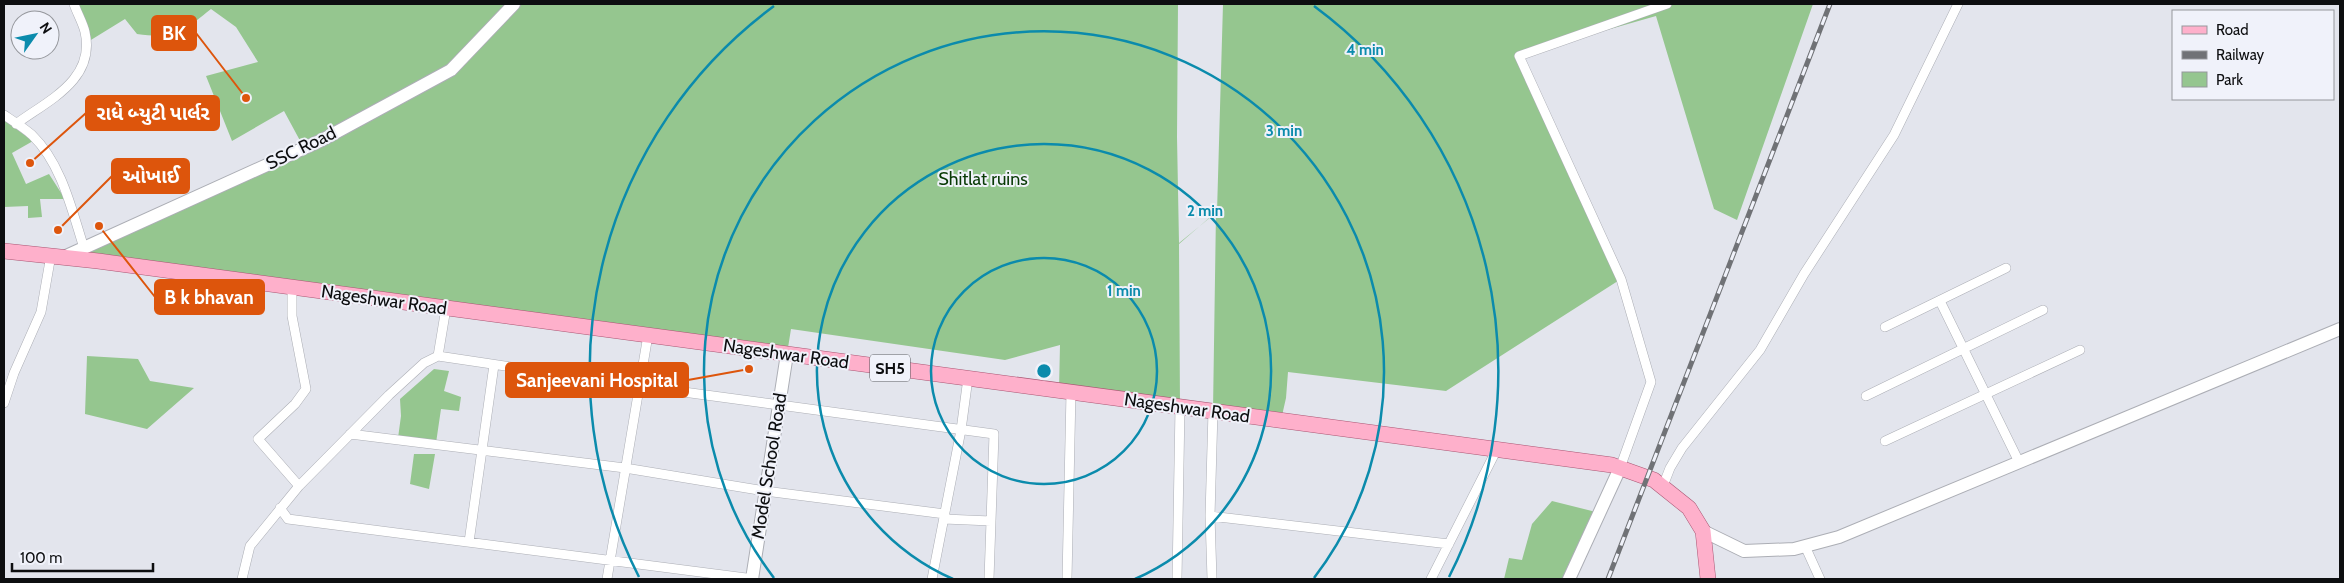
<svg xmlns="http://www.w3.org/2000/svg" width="2344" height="583" font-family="Cabin,'Noto Sans Gujarati',sans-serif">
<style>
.green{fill:#95c68f}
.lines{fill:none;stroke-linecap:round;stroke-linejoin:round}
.street-casing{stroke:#acaeb5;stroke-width:10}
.secondary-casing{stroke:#acaeb5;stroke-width:14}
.primary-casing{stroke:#a95673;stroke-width:16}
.street{stroke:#fff;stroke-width:9}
.secondary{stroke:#fff;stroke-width:12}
.primary{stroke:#feb0cb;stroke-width:15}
.rail-casing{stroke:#707276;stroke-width:5}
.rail{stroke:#f0f2fa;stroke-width:3;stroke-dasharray:9;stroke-linecap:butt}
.ring{fill:none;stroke:#0b8bac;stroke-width:2.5}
.labels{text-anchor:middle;stroke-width:4;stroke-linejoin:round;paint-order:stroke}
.shield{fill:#f0f2fa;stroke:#515256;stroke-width:1}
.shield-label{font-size:16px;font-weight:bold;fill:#0d0e10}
.street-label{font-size:18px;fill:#0d0e10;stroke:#f0f2fa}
.park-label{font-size:18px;fill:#083a05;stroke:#f0f2fa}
.centre{fill:#0b8bac;stroke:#f0f2fa;stroke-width:2.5}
.ring-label{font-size:15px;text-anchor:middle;font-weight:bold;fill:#0b8bac;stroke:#f0f2fa;stroke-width:4;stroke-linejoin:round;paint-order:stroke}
.leader{fill:none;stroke:#dd550c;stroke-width:2}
.callout-dot{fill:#dd550c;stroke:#f0f2fa;stroke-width:2}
.callout{fill:#dd550c;stroke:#dd550c;stroke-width:2}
.callout-label{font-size:19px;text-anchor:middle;font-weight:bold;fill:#fff}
</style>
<rect width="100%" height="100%" fill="#e3e5ed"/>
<path class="green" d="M74,4H1178L1177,137L1179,243L1217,212L1223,4H1813L1737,220L1714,209L1656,16L1519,55L1621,279L1446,391L1288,372L1286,398L1281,420L1213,411L1216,212L1179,244L1180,407L1059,390L1060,345L1005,360L791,329L787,354L64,257L304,148L284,111L232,141L206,76L258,62L236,27L211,9C182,32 176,39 137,34L125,19L86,43Z
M4,120L33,141L12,153L26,184L49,174L65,199H40L42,217L28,218V206L4,207Z
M87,356L138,359L150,381L194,388L147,429L85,414Z
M434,369L449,371L444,391L461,397L459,411L441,409L436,443L398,438L401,416L400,399Z
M414,454H435L429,489L410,484Z
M1552,501L1600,513L1569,579H1504L1509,558L1522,560L1532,524Z"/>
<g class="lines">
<defs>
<path id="street" d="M4,115C13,121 24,128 32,135C62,164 72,211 84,248
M16,124C47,101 96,80 85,32C83,23 77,13 74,4
M292,287V316L306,389L295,404L258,439L299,486
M1940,301L2019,462
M1885,327L2006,268
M438,356L446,308
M1866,396L2043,310
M4,403L14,373L41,312L51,255
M1213,411L1210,516L1449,544
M350,434L625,468L765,491L945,514
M1885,441L2080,350
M1620,468L1651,382L1621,279L1519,56L1667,4
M1663,486L1670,468L1682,448L1760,350L1804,274L1894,135L1958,4
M280,508L288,519L754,579
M1210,516L1212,579
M944,519L991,521
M469,542L494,365
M1805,546L1820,579
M242,579L250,546L299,486L389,395L424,363L438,356L639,386L994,434L989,579
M607,579L648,335
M932,579L961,430L968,378
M1067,579L1071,392
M1177,579L1180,407
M1431,579L1497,449"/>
<path id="secondary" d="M64,257L322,140L451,70L514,4
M1703,531L1744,551L1794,549L1839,537L2340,329
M752,579L787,354
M1569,579L1620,468"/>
<path id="primary" d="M4,251L98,261L1612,465L1654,480L1689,508L1703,531L1708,579"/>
</defs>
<use href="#street" class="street-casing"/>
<use href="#secondary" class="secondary-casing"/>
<use href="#primary" class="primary-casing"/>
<use href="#street" class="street"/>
<use href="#secondary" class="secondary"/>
<use href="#primary" class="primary"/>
<defs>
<path id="rail" d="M1608,579L1830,4"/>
</defs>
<use href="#rail" class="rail-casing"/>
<use href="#rail" class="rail"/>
</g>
<g class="ring">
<circle cx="1044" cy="371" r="113"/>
<path d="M953 579A227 227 0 1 1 1135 579"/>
<path d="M774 578A340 340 0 1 1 1314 578"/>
<path d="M639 577A454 454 0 0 1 774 6M1314 6A454 454 0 0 1 1449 577"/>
</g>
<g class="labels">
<rect class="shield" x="870" y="354.5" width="40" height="27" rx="4"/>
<g class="shield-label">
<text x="890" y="374">SH5</text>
</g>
<g class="street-label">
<text transform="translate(301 148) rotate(-26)" y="6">SSC Road</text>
<text transform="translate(384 300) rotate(8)" y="6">Nageshwar Road</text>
<text transform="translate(786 354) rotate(8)" y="6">Nageshwar Road</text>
<text transform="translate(1187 408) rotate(8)" y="6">Nageshwar Road</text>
<text transform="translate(769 466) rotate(-81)" y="6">Model School Road</text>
</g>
<g class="park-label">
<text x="983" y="185">Shitlat ruins</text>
</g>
</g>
<circle cx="1044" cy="371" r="8" class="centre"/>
<g class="ring-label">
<text x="1365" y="55">4 min</text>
<text x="1284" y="136">3 min</text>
<text x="1205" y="216">2 min</text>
<text x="1124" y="296">1 min</text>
</g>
<path class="leader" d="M246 98L196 33M30 163L86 113M58 230L112 176M99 226L155 297M749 369L688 380"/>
<g class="callout-dot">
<circle cx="246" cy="98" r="5"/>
<circle cx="30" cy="163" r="5"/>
<circle cx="58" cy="230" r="5"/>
<circle cx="99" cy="226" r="5"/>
<circle cx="749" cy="369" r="5"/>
</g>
<g class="callout">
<rect x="152" y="16" width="44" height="34" rx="5"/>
<rect x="86" y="96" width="133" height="34" rx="5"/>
<rect x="112" y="159" width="77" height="34" rx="5"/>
<rect x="155" y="280" width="109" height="34" rx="5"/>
<rect x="506" y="363" width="182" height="34" rx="5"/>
</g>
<g class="callout-label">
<text x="174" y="40">BK</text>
<text x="153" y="120">રાધે બ્યુટી પાર્લર</text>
<text x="151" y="183">ઓખાઈ</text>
<text x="209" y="304">B k bhavan</text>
<text x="597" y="387">Sanjeevani Hospital</text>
</g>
<rect width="2344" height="583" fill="none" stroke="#0d0e10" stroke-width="10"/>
<rect x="2172" y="10" width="162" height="90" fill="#f0f2fa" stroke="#95979c"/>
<rect x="2182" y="26" width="25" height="8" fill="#feb0cb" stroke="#95979c"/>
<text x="2216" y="35" font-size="15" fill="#0d0e10">Road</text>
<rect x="2182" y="51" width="25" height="8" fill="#707276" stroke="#95979c"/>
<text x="2216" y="60" font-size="15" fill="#0d0e10">Railway</text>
<rect x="2182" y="72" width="25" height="15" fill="#95c68f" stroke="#95979c"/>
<text x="2216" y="85" font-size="15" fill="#0d0e10">Park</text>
<g transform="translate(35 35) rotate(57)"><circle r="24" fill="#f0f2fa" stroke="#95979c"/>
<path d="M0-4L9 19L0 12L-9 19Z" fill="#0b8bac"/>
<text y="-8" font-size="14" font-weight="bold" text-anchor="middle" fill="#0d0e10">N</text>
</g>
<path d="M12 563v8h141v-8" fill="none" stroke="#0d0e10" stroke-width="2.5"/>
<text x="20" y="563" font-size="15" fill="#0d0e10" stroke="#f0f2fa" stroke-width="4" paint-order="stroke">100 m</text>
</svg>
